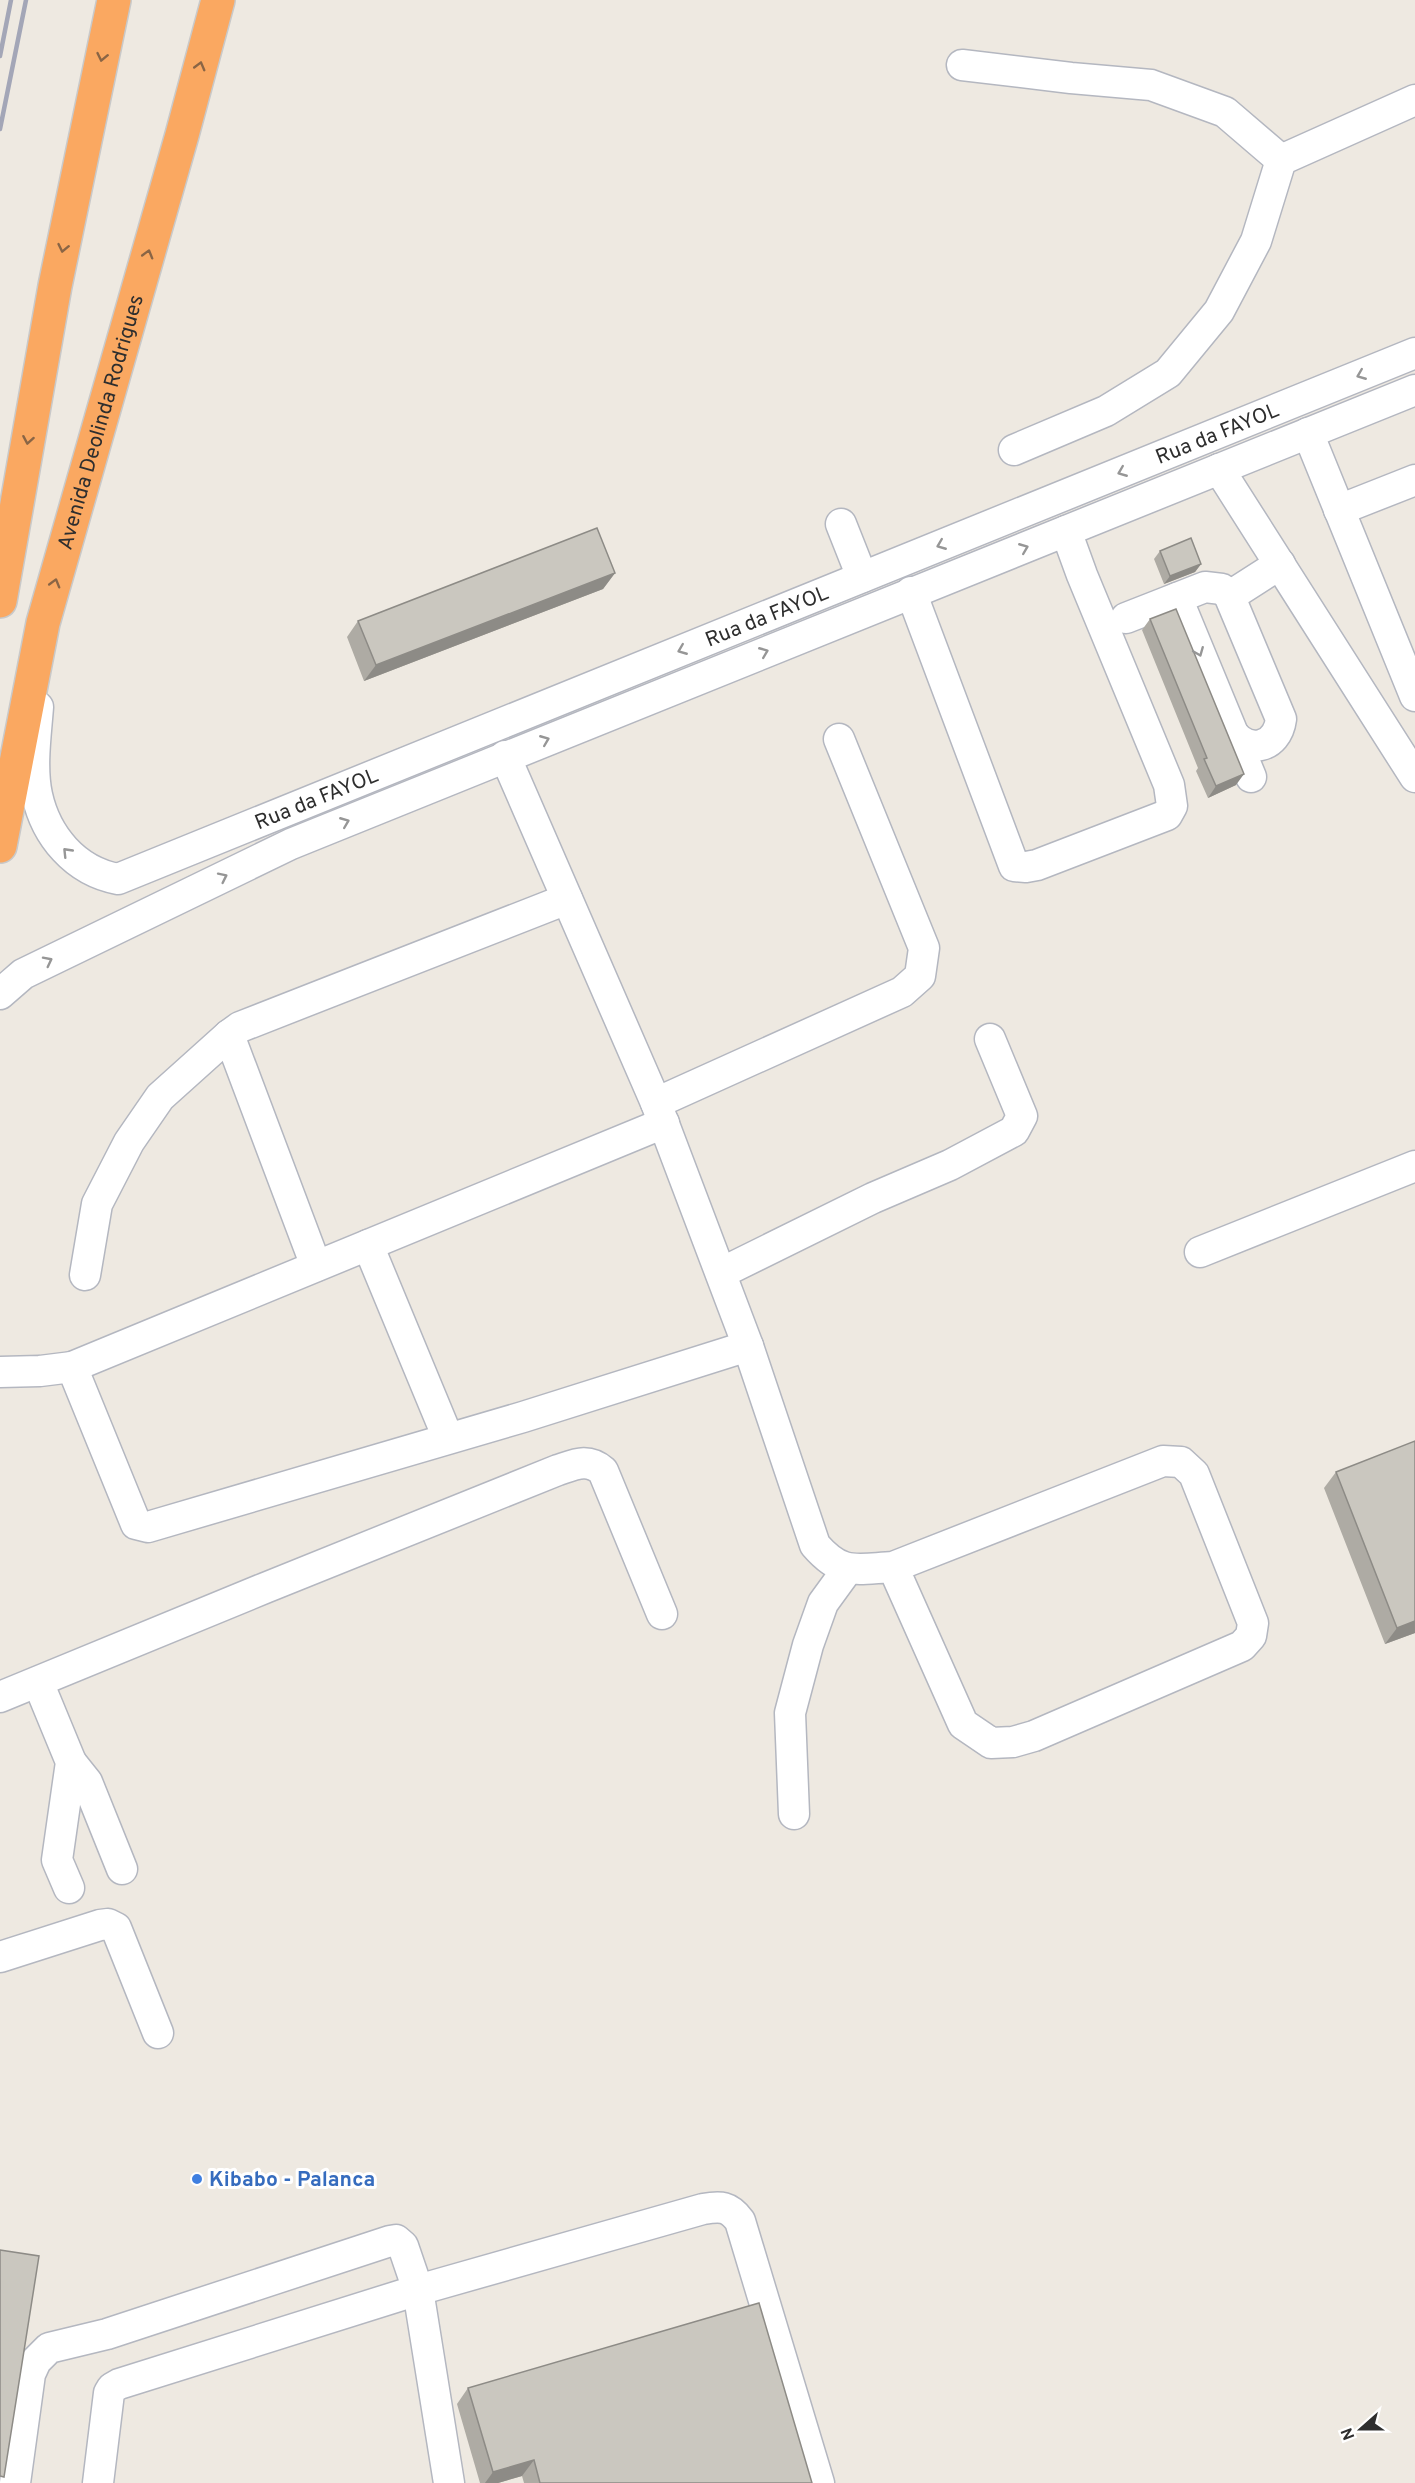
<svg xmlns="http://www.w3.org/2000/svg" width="1415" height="2483" font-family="Overpass,sans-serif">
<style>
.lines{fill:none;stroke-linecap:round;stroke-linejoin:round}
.minor-casing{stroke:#b4b7c0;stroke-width:33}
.highway-casing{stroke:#c9c9c9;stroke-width:36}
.minor{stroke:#fff;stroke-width:30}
.highway{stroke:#faa861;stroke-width:33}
.rail{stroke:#a3a6b7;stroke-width:4.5}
.wall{fill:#aeaba4}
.shaded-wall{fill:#8d8b86}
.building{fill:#cac7bf;stroke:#8d8b86;stroke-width:1.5}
.oneway{stroke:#8a6545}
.oneway2{stroke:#969696}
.shop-dot{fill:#3f7fe0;stroke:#fff;stroke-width:2}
.labels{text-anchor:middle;stroke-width:6;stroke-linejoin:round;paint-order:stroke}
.street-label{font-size:21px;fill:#2e2e2e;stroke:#fff}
.shop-label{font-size:21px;font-weight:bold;fill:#366cbe;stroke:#fff;text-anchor:start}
</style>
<rect width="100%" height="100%" fill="#eee9e1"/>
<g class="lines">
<defs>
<g id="minor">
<path d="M962,65L1071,78L1151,85L1225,112L1281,160"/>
<path d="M1308,433L1415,696"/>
<path d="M1014,450L1106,411L1168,373L1219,311L1256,241L1281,160L1415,100"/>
<path d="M1219,469L1415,777"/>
<path d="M1339,510L1415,480"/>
<path d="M841,524L862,577"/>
<path d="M911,592L1014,866L1026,867L1037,865L1167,815L1172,806L1169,785L1082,575L1066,531"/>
<path d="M1230,596L1280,564"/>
<path d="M1177,598L1251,777"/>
<path d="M1126,618L1205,587L1222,589L1229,595L1281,719C1277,749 1247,755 1230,730"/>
<path id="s1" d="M38,707C36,734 31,767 37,795C46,836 75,871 118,879L1415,353"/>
<path d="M505,756L656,1103L748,1346L815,1545C842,1576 855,1569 893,1567L1163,1461L1181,1462L1194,1474L1253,1623L1251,1636L1242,1646L1034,1736L1013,1742L991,1743L963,1724L893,1567"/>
<path d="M0,994L23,974L291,844L1415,390"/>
<path d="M229,1035L316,1266"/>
<path d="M656,1103L902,992L920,976L924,948L839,739"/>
<path d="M368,1245L448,1438"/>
<path d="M1200,1252L1415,1166"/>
<path d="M721,1273L873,1198L950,1165L1014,1131L1022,1116L990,1039"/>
<path d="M85,1275L97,1204L129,1142L160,1097L229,1035L240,1027L567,899"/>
<path d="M72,1367L136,1524L148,1527L523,1417L748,1346"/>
<path d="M0,1372L40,1371L72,1367L664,1123"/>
<path d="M38,1682L71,1762L57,1860L69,1888"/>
<path d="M0,1697L265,1588L558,1470C576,1464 588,1458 603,1471L662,1614"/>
<path d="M71,1762L87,1782L122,1869"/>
<path d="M794,1814L790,1713L808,1645L823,1603L847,1570"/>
<path d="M0,1957L100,1925L108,1924L116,1928L158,2033"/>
<path d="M15,2483L30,2374L36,2361L49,2348L107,2334L390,2241L396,2240L403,2246L418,2290L449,2483"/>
<path d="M98,2483L109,2393L112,2388L119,2384L418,2290L703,2209C721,2206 729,2206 740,2221L819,2483"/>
</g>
<g id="highway">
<path d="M0,601L55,286L114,0"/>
<path id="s2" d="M0,846L43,623L182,135L218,0"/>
</g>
</defs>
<use href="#minor" class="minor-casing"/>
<use href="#highway" class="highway-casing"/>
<use href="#minor" class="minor"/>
<use href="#highway" class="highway"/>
<path class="rail" d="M0,56L11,0
M0,129L26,0"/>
</g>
<path class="wall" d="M1160,551L1201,564L1195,572L1164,584L1154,559Z
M615,573L603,589L364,681L347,637L358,621Z
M1150,619L1236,785L1208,798L1196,771L1198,768L1142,630Z
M1336,1472L1415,1633L1385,1644L1324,1488Z
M468,2388L812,2483H524L522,2476L498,2483H480L457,2404Z"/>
<path class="shaded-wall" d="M1201,564L1195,572L1164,584L1170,576Z
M615,573L603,589L364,681L376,665Z
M1244,774L1236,785L1208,798L1216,786Z
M1415,1621V1633L1385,1644L1397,1628Z
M534,2460L522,2476L498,2483H485L493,2472Z"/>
<path class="building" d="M597,528L615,573L376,665L358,621Z
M1191,538L1201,564L1170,576L1160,551Z
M1176,609L1244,774L1216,786L1204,759L1207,758L1150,619Z
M1415,1441V1621L1397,1628L1336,1472Z
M0,2250L39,2256L4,2477L0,2476Z
M759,2303L812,2483H540L534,2460L493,2472L468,2388Z"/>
<defs><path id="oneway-chevron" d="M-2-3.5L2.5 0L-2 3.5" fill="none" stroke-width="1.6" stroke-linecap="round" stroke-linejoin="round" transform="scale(1.5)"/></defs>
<g class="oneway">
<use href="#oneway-chevron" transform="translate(102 57) rotate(102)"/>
<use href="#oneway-chevron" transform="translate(200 66) rotate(-75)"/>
<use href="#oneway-chevron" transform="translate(63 248) rotate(102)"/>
<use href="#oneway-chevron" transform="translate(148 254) rotate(-74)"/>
<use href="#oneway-chevron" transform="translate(28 440) rotate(100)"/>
<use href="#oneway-chevron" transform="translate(55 583) rotate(-74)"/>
</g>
<g class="oneway2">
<use href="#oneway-chevron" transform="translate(1361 375) rotate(158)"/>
<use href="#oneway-chevron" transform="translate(1122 472) rotate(158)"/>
<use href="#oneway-chevron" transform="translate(941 545) rotate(158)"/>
<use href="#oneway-chevron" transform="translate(1024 548) rotate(-22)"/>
<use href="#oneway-chevron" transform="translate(682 650) rotate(158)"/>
<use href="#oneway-chevron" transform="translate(764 652) rotate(-22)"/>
<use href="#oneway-chevron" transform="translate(1199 652) rotate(68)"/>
<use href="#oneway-chevron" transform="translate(545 740) rotate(-22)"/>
<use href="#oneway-chevron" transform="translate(345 822) rotate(-22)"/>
<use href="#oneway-chevron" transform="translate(67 852) rotate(-134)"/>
<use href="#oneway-chevron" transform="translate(223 877) rotate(-26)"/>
<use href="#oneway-chevron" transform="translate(48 961) rotate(-27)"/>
</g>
<circle class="shop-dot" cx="197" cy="2179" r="6"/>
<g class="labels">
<g class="street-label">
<text dy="7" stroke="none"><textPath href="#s2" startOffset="436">Avenida Deolinda Rodrigues</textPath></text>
<text dy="7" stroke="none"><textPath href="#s1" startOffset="1398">Rua da FAYOL</textPath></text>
<text dy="7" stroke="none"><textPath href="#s1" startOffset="912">Rua da FAYOL</textPath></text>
<text dy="7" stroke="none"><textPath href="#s1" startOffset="426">Rua da FAYOL</textPath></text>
</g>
<g class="shop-label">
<text x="209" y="2186">Kibabo - Palanca</text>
</g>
</g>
<g transform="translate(1361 2429) rotate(249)" stroke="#ffffff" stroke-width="4.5" paint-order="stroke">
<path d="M0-4.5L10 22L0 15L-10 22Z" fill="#2e2e2e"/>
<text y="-9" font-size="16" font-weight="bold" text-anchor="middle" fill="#2e2e2e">N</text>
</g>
</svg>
